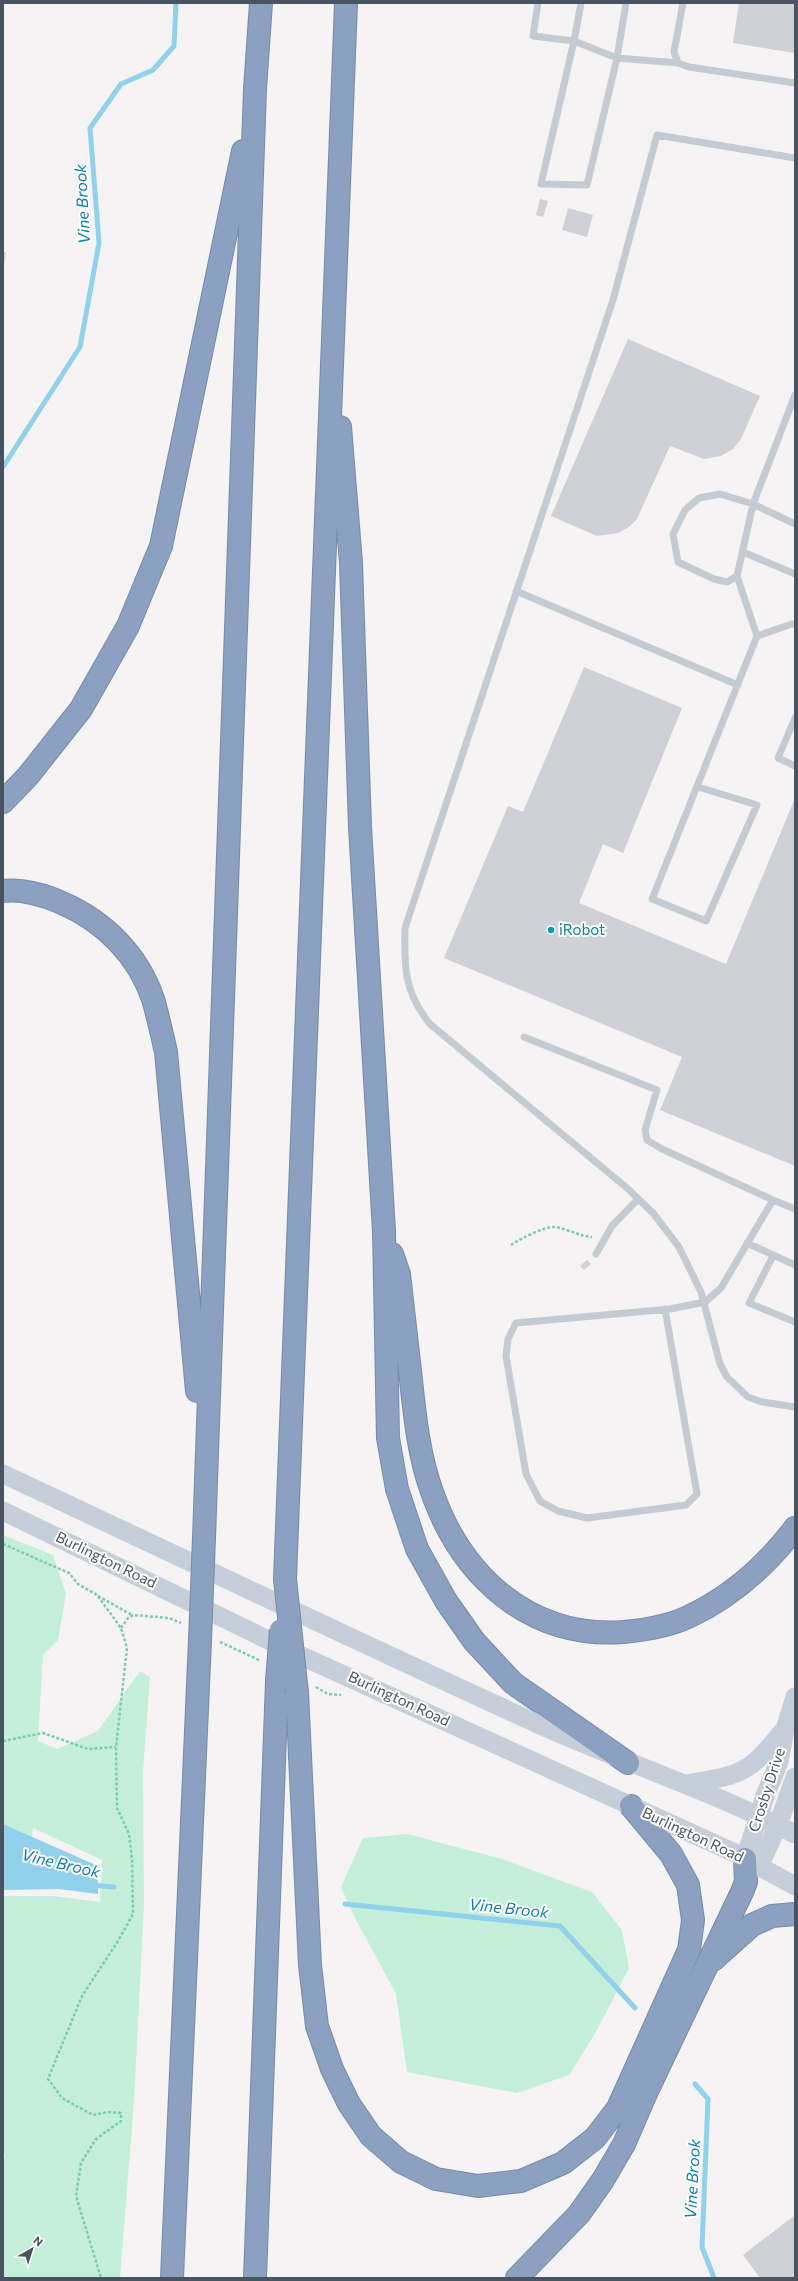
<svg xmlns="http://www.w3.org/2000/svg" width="798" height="2281" font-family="Commissioner,sans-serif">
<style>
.green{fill:#c4f0d9}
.water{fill:#92d1eb}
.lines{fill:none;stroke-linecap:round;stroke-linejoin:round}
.stream{stroke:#92d1eb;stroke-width:5}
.building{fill:#cfd1d7}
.highway-casing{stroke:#778bab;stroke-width:24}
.path{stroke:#7ccdac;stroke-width:2.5;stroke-dasharray:3 2;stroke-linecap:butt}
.lane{stroke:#c4cbd3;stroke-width:7}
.secondary{stroke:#c6ceda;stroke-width:19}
.highway{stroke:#8ca0bf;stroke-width:22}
.highway-bridge-casing{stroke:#778bab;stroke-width:24;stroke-linecap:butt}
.highway-bridge{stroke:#8ca0bf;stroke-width:22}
.culture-dot{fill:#0f9aa8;stroke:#fff;stroke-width:1.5}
.labels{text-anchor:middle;stroke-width:4;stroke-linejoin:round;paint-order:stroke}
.culture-label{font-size:15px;fill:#0d838f;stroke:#fff;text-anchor:start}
.street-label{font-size:15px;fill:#4a5460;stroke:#fff}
.water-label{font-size:16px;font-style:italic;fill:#107ead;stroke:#fff}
</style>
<rect width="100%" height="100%" fill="#f5f3f3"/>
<path class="green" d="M3,1535L53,1555L66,1594L58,1640L43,1655L38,1741L57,1749L98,1731L140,1671L150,1677L143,1771L144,1905L134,2101L120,2278H3V2171L5,2154L3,2153V1896H54L100,1902L102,1860L33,1828L32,1837L3,1824Z
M407,1834L502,1859L592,1892L622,1930L629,1968L596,2032L569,2075L517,2093L407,2072L396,1994L354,1916L341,1887L363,1838Z"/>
<path class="water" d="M3,1824L98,1866V1894L59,1889L3,1890Z"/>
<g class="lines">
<path class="stream" d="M3,467L80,347L99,243L90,128L121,84L153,70L174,46L176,3
M91,1885L114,1887
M345,1904L560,1926L635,2008
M695,2084L708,2099L702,2247L714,2278"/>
</g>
<path class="building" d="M739,3H795V53L733,43Z
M540,199L548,201L543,217L536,215Z
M568,208L593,215L587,237L562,230Z
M3,252H6L4,266H3Z
M628,339L760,396L741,439L733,449L721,456L704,459L670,446L637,519L629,527L618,533L597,536L551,516Z
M584,667L682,708L623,853L603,844L579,903L726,964L795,798V1166L660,1110L682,1057L444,958L508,806L523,812Z
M587,1260L591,1264L584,1270L580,1266Z
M795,2215V2278H760L743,2255Z"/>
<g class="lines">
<defs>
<path id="highway" d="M340,427L351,563L360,827L384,1231L388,1438L397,1489L417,1549L446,1601L474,1641L513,1683L628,1763
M3,802L28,776L81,709L128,626L161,546L243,151
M3,891C22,889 45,895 62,903C104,921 138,955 153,999C158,1016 162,1035 166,1052L197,1391
M392,1254L399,1274C403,1310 407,1345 411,1380C415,1418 419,1456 432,1492C462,1577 530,1639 624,1632C645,1630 669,1626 688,1617C731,1597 766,1566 795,1528
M204,1538L255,89L261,3
M285,1579L346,3
M297,1693L310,1965L317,2026L332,2069L349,2104L371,2136L401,2162L436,2179L478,2186L521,2181L563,2163L595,2138L618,2108L689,1950L693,1920L688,1885L671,1854L631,1806
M713,1960L752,1925L772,1916L795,1914
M172,2278L200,1640
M255,2278L277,1681
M517,2278L579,2214L603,2180L624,2144L647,2091L742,1892L746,1882L745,1859"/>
</defs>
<use href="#highway" class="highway-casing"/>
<path class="path" d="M511,1245C520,1239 545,1226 555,1227C568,1229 579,1236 592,1237
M3,1544L69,1573L78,1584L97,1595L121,1628L127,1648L116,1747L117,1808L129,1834L132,1859L133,1914L118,1941L82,1996L48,2079L62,2098L93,2115L108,2112L121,2113V2121L96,2139L81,2163L76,2196L101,2278
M98,1596L132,1615
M121,1628L128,1618L133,1615L169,1618L181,1623
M220,1642L259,1660
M316,1687L328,1694L341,1695
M3,1741L43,1733L88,1749L116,1747"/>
<path class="lane" d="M538,3L533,36L574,41L541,184L587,185L617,58L678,63
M581,3L574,41L617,58L626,3
M683,3L674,52L678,63L689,67L795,83
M795,158L657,135L613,300L405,928C404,967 404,992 430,1024L627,1188L653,1213L679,1247L701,1292L720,1364L727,1377L748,1397L762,1402L795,1407
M743,552L795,574
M737,576L727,582L714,579L678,562L673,534L685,510L699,498L720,494L753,504L795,524
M516,591L738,685
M757,636L792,624H795
M795,718L778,758L795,766
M698,787L757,805L706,921L652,899L757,636L737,576L753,504L795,395
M524,1037L657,1090L645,1130L647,1140L662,1149L773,1200
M747,1243L795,1265
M596,1254L612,1226L638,1199
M773,1256L749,1303L795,1322
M665,1309L697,1494L686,1505L587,1518L558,1511L540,1501L526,1474L506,1356L508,1339L516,1323L670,1309L705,1302L721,1288L773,1200L795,1209"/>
<path class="secondary" d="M3,1474C181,1557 359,1643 538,1724C623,1762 712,1791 795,1834
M3,1511L295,1653L737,1854L795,1886
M686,1784C740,1775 748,1775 783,1731
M745,1859L766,1793L779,1762L785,1729L795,1697
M759,1867L778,1825L795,1777"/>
<use href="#highway" class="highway"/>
<defs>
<path id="highway-bridge" d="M285,1579L297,1693
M200,1640L204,1538
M277,1681L281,1630"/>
</defs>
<use href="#highway-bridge" class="highway-bridge-casing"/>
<use href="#highway-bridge" class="highway-bridge"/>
</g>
<circle class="culture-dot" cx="551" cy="930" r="4"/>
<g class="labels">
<g class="culture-label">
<text x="559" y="935">iRobot</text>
</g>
<g class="street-label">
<text transform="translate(106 1560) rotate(26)" y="5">Burlington Road</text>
<text transform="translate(399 1699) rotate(25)" y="5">Burlington Road</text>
<text transform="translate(767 1790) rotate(-72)" y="5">Crosby Drive</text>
<text transform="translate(693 1835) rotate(25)" y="5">Burlington Road</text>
</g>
<g class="water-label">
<text transform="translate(82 204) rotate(-93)" y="6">Vine Brook</text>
<text transform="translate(61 1863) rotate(13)" y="6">Vine Brook</text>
<text transform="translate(509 1908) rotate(6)" y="6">Vine Brook</text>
<text transform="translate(692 2179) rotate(-87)" y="6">Vine Brook</text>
</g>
</g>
<rect width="798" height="2281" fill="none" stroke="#4a5460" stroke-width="8"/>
<g transform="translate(32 2249) rotate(39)" stroke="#ffffff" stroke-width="3" paint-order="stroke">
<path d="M0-3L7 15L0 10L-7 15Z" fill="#4a5460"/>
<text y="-6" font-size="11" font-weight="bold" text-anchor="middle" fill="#4a5460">N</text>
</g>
</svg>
